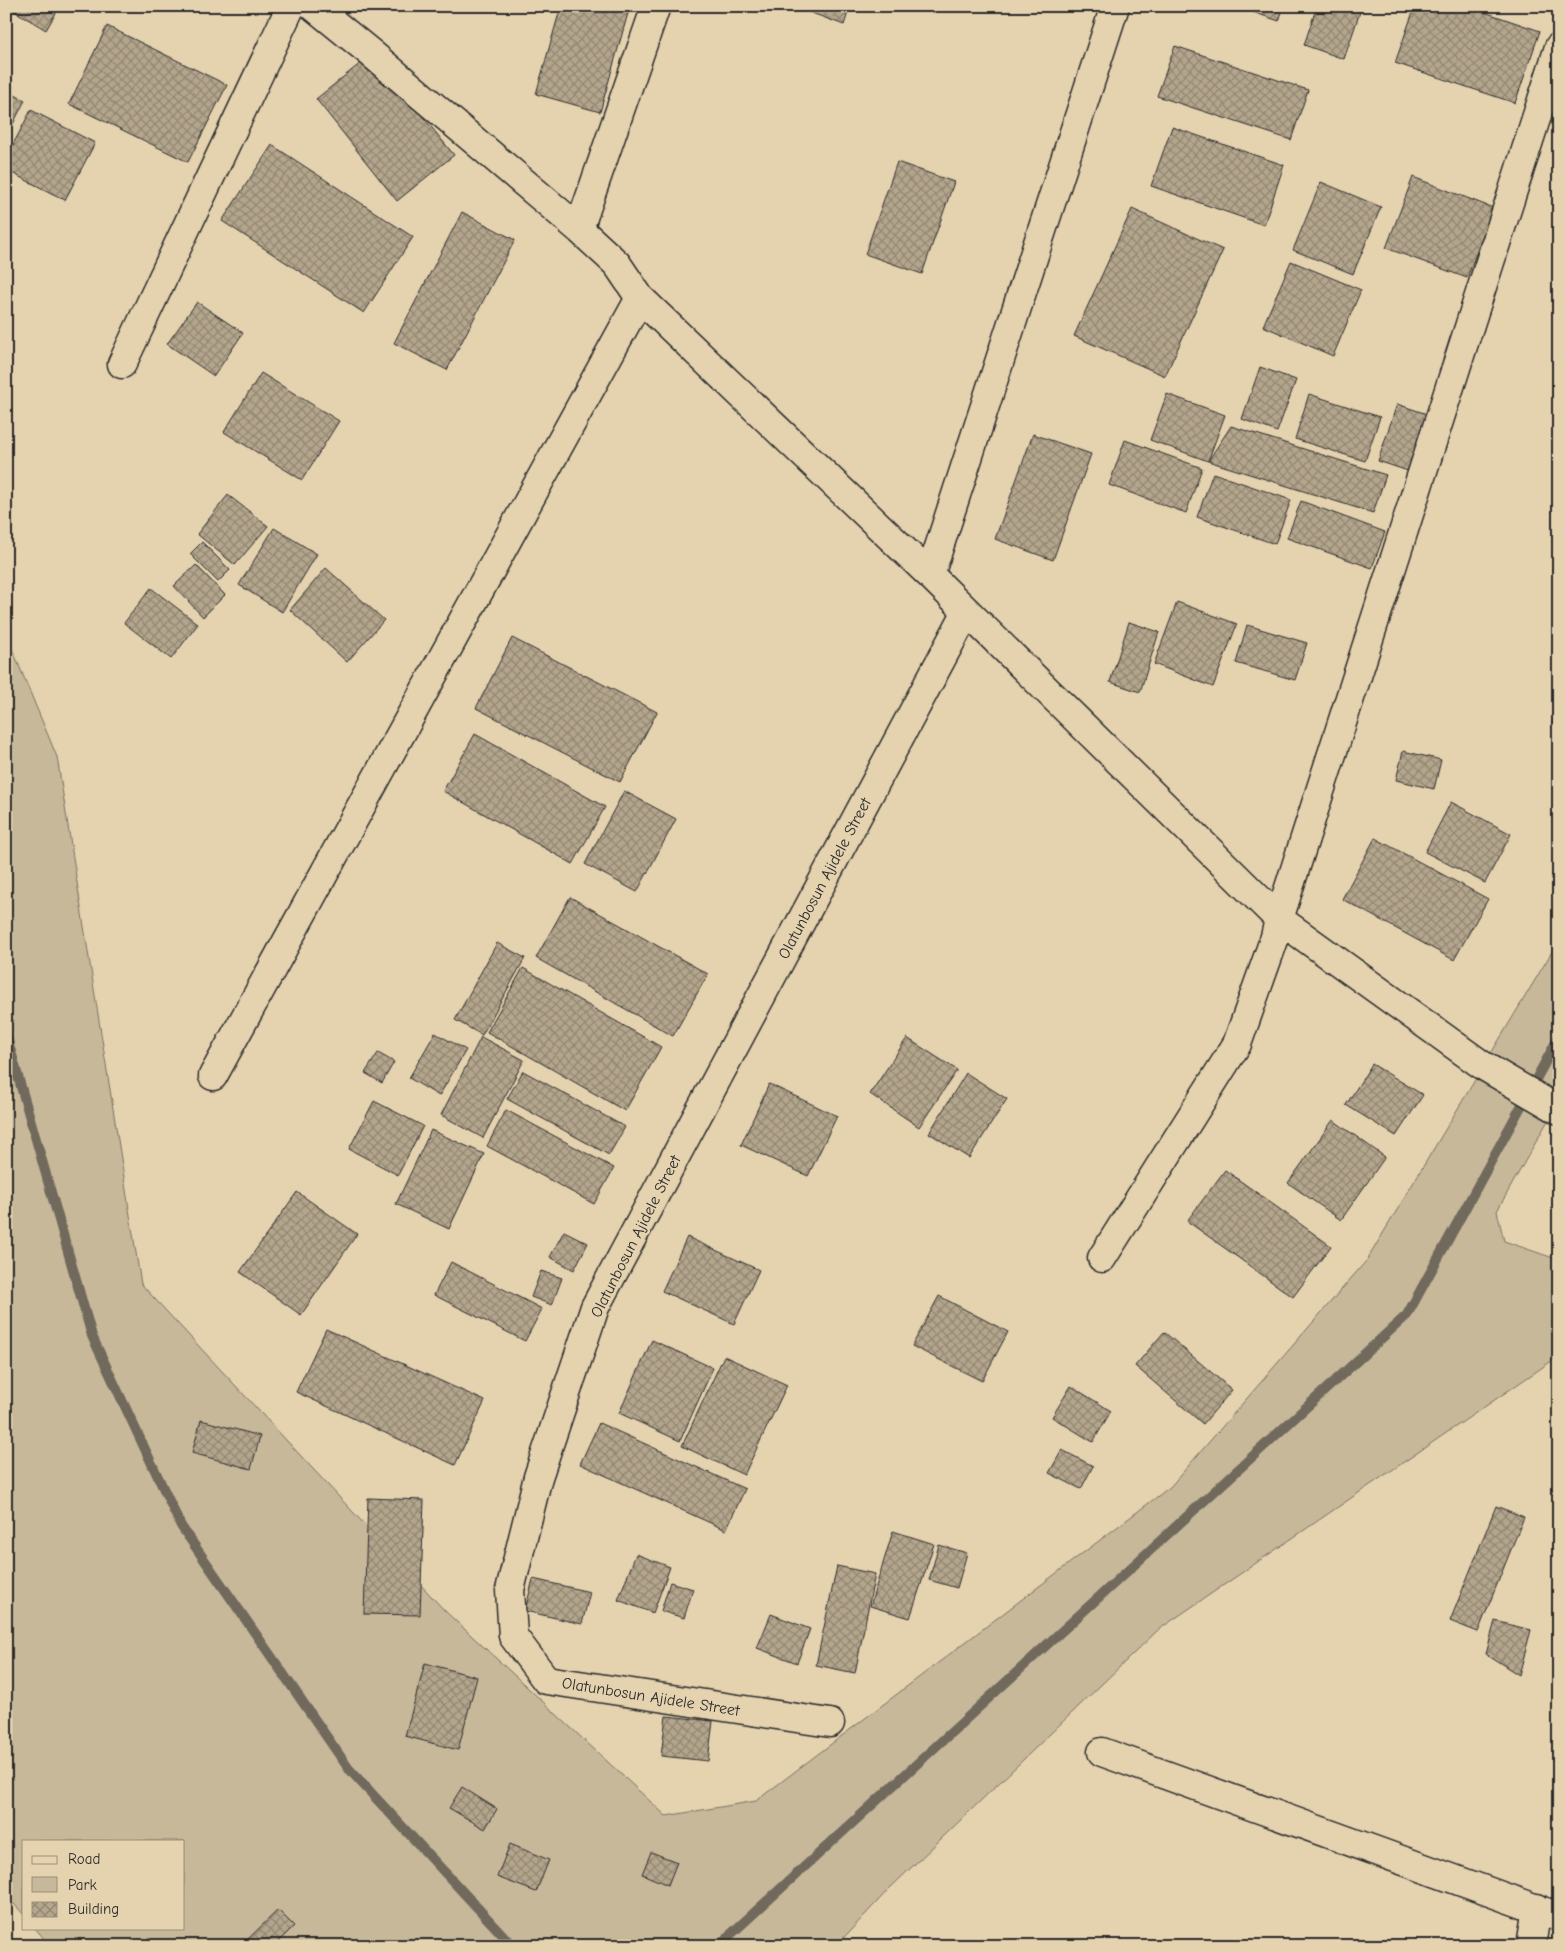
<svg xmlns="http://www.w3.org/2000/svg" width="1565" height="1952" font-family="'Comic Neue',sans-serif">
<style>
.green{fill:#c7b89a;stroke:#797262}
.lines{fill:none;stroke-linecap:round;stroke-linejoin:round}
.stream{stroke:#70695c;stroke-width:10}
.building{fill:url(#building-cross-hatch);stroke:#2b2b2b}
.minor-casing{stroke:#2b2b2b;stroke-width:31}
.minor{stroke:#e5d3b0;stroke-width:28}
.labels{text-anchor:middle;stroke-width:5;stroke-linejoin:round;paint-order:stroke}
.street-label{font-size:16px;fill:#2b2b2b;stroke:#e5d3b0}
</style>
<defs>
<pattern id="building-cross-hatch" width="8" height="8" patternUnits="userSpaceOnUse" patternTransform="scale(1.25)"><rect width="8" height="8" fill="#b4a68d"/><path d="M0 0l8 8M0 8l8-8" fill="none" stroke="#938773"/></pattern>
</defs>
<rect width="100%" height="100%" fill="#e5d3b0"/>
<filter id="ink" filterUnits="userSpaceOnUse"><feTurbulence type="fractalNoise" baseFrequency=".02" numOctaves="2"/><feDisplacementMap in="SourceGraphic" scale="10" xChannelSelector="R" yChannelSelector="G"/><feConvolveMatrix kernelMatrix="1 2 1 2 8 2 1 2 1" color-interpolation-filters="sRGB"/></filter>
<g filter="url(#ink)">
<path class="green" d="M6,634L57,757L141,1284L445,1611L666,1816L756,1801L1170,1487L1367,1260L1559,940V1101L1497,1211L1504,1241L1559,1260V1356L1158,1630L889,1889L836,1946H50L35,1928H184V1841H24V1915L6,1895Z"/>
<g class="lines">
<path class="stream" d="M6,1034L92,1336L181,1526L349,1769L513,1946
M718,1946L1407,1315L1559,1037"/>
</g>
<path class="building" d="M6,6H60L46,30Z
M561,6H630L600,112L536,94Z
M793,6H850L844,25Z
M1235,6H1284L1279,21Z
M1317,6H1362L1344,59L1304,45Z
M1415,6H1467L1540,31L1515,103L1395,63Z
M107,26L227,85L188,162L69,104Z
M1175,46L1308,90L1291,140L1157,96Z
M372,54L454,155L397,201L316,99Z
M6,91L25,100L6,138Z
M31,110L95,143L65,200L6,170V158Z
M1172,127L1284,165L1264,225L1151,186Z
M272,145L413,237L364,313L222,221Z
M897,162L954,182L922,274L865,254Z
M1413,177L1493,208L1467,278L1386,248Z
M1321,182L1381,207L1353,274L1293,250Z
M1132,209L1223,250L1165,376L1074,336Z
M462,212L515,240L447,370L394,343Z
M1291,261L1361,290L1333,356L1263,326Z
M197,302L243,333L214,376L167,344Z
M1260,367L1296,380L1277,432L1242,419Z
M261,373L339,421L302,480L224,432Z
M1167,394L1225,415L1208,461L1150,440Z
M1309,394L1380,417L1365,461L1295,439Z
M1397,404L1427,414L1408,471L1378,461Z
M1231,426L1386,475L1373,513L1208,461Z
M1033,434L1091,454L1053,560L995,539Z
M1125,440L1202,468L1186,513L1109,485Z
M1213,473L1291,500L1275,544L1197,517Z
M228,495L268,526L235,565L197,534Z
M1301,501L1385,532L1372,568L1287,538Z
M274,528L317,554L282,612L239,585Z
M202,542L230,570L218,582L190,554Z
M196,565L225,595L203,617L174,586Z
M326,568L384,620L347,662L290,610Z
M151,588L198,624L171,659L124,623Z
M1177,602L1237,624L1213,687L1154,664Z
M1129,622L1159,632L1140,692L1110,682Z
M1247,625L1307,643L1295,680L1236,663Z
M512,638L657,712L620,782L476,708Z
M1559,694V726L1552,724Z
M475,734L605,807L573,864L443,791Z
M1403,751L1441,760L1434,789L1396,780Z
M624,791L676,819L637,892L585,864Z
M1451,802L1511,834L1485,883L1425,852Z
M1375,838L1488,899L1454,960L1342,899Z
M570,897L708,974L673,1036L536,958Z
M497,943L525,958L482,1035L455,1020Z
M523,968L661,1047L625,1111L487,1032Z
M435,1033L466,1050L439,1096L409,1078Z
M481,1037L524,1060L483,1138L441,1115Z
M907,1038L957,1070L919,1127L870,1094Z
M378,1053L394,1062L382,1083L365,1073Z
M1372,1064L1423,1095L1396,1136L1346,1105Z
M523,1071L625,1127L609,1155L507,1099Z
M966,1073L1007,1099L969,1158L929,1133Z
M769,1084L837,1116L808,1176L741,1145Z
M374,1101L423,1126L398,1175L349,1149Z
M506,1110L614,1168L594,1204L487,1146Z
M1333,1120L1385,1157L1341,1220L1288,1183Z
M431,1130L484,1154L449,1229L396,1204Z
M1225,1170L1331,1246L1293,1297L1187,1221Z
M297,1192L357,1234L301,1315L240,1272Z
M564,1231L588,1243L574,1270L550,1257Z
M687,1237L759,1270L734,1324L662,1291Z
M451,1262L542,1309L525,1341L434,1295Z
M541,1271L562,1278L552,1305L531,1297Z
M939,1296L1008,1332L982,1381L912,1346Z
M326,1329L485,1401L455,1465L296,1392Z
M1164,1332L1232,1390L1203,1424L1135,1366Z
M652,1340L713,1368L680,1441L619,1413Z
M724,1356L787,1385L744,1475L682,1446Z
M1071,1386L1111,1411L1093,1442L1052,1417Z
M201,1420L260,1436L251,1469L192,1453Z
M599,1423L745,1489L726,1530L580,1464Z
M1062,1450L1093,1466L1081,1489L1049,1473Z
M368,1498L424,1500L420,1615L364,1614Z
M1496,1506L1524,1517L1478,1632L1450,1621Z
M893,1531L934,1544L910,1618L870,1606Z
M939,1545L967,1553L957,1588L929,1580Z
M636,1554L670,1567L653,1613L618,1600Z
M837,1566L875,1574L855,1673L816,1665Z
M533,1579L590,1592L582,1624L525,1611Z
M670,1582L693,1589L684,1618L661,1611Z
M771,1614L810,1629L797,1663L757,1648Z
M1495,1621L1531,1630L1519,1675L1486,1654Z
M425,1663L477,1677L458,1750L405,1736Z
M666,1716L713,1721L708,1761L661,1756Z
M462,1787L497,1809L485,1829L449,1808Z
M510,1844L549,1860L536,1892L497,1877Z
M651,1852L677,1862L668,1885L642,1874Z
M278,1910L294,1926L274,1946H255L248,1939Z"/>
<g class="lines">
<defs>
<path id="minor" d="M313,6L372,54L579,229L617,264L640,298L930,575L1279,919L1482,1065L1559,1110
M579,229L656,6
M122,364L291,6
M930,575L1115,6
M213,1076L640,298
M1102,1258L1237,1044L1275,937L1279,919L1559,47
M830,1723L546,1680L513,1636L510,1590L538,1477L595,1307L966,613
M1102,1752L1559,1917
M1531,1946L1537,1908"/>
</defs>
<use href="#minor" class="minor-casing"/>
<use href="#minor" class="minor"/>
</g>
</g>
<g class="labels">
<g class="street-label">
<text transform="translate(824 878) rotate(-62)" y="6">Olatunbosun Ajidele Street</text>
<text transform="translate(635 1236) rotate(-63)" y="6">Olatunbosun Ajidele Street</text>
<text transform="translate(651 1696) rotate(9)" y="6">Olatunbosun Ajidele Street</text>
</g>
</g>
<rect width="1565" height="1952" fill="none" stroke="#e5d3b0" stroke-width="25"/>
<rect x="12" y="12" width="1540" height="1927" fill="none" stroke="#2b2b2b" stroke-width="2" filter="url(#ink)"/>
<rect x="22" y="1840" width="162" height="90" fill="#e5d3b0" stroke="#9b907b"/>
<rect x="32" y="1856" width="25" height="8" fill="#e5d3b0" stroke="#9b907b"/>
<text x="68" y="1864" font-size="15" fill="#2b2b2b">Road</text>
<rect x="32" y="1877" width="25" height="15" fill="#c7b89a" stroke="#9b907b"/>
<text x="68" y="1890" font-size="15" fill="#2b2b2b">Park</text>
<rect x="32" y="1902" width="25" height="15" fill="url(#building-cross-hatch)" stroke="#9b907b"/>
<text x="68" y="1914" font-size="15" fill="#2b2b2b">Building</text>
</svg>
